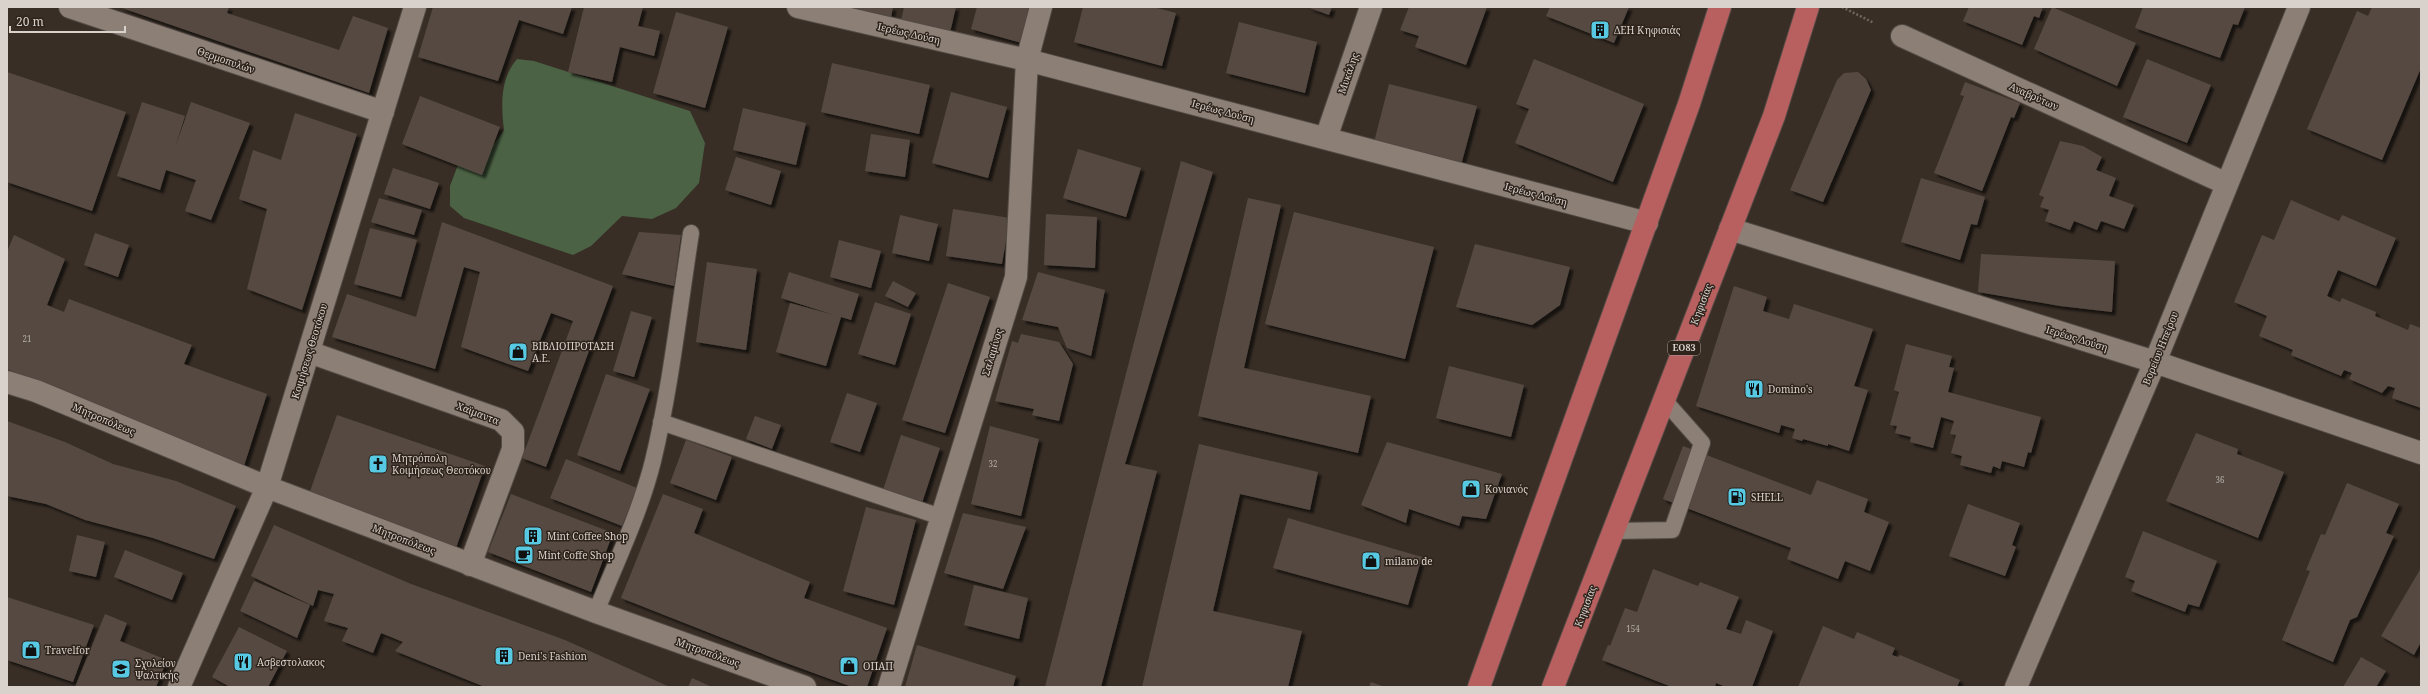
<svg xmlns="http://www.w3.org/2000/svg" width="2428" height="694" font-family="'Noto Serif',serif">
<style>
.forest{fill:#4b6244}
.building{fill:#554a42;filter:url(#shadow)}
.lines{fill:none;stroke-linecap:round;stroke-linejoin:round}
.lane-casing{stroke:#534a44;stroke-width:18}
.street-casing{stroke:#534a44;stroke-width:24}
.secondary-casing{stroke:#534a44;stroke-width:24}
.primary-casing{stroke:#534a44;stroke-width:24}
.path{stroke:#6f665f;stroke-width:2.5;stroke-dasharray:2 2;stroke-linecap:butt}
.lane{stroke:#8b7f76;stroke-width:16}
.street{stroke:#8b7f76;stroke-width:22}
.secondary{stroke:#8b7f76;stroke-width:22}
.primary{stroke:#b85f60;stroke-width:22}
.labels{text-anchor:middle;stroke-width:3;stroke-linejoin:round;paint-order:stroke}
.number-label{font-size:8px;fill:#b7afaa}
.shield{fill:#2e241c;stroke:#a59d97;stroke-width:1}
.shield-label{font-size:9px;font-weight:bold;fill:#d8d1cc}
.poi-label{font-size:10px;fill:#d8d1cc;stroke:#2e241c;text-anchor:start}
.street-label{font-size:10px;fill:#d8d1cc;stroke:#2e241c}
</style>
<defs>
<filter id="shadow"><feDropShadow dx="3.5" dy="3.5" stdDeviation="1" flood-color="#0009"/></filter>
</defs>
<rect width="100%" height="100%" fill="#382e26"/>
<path class="forest" d="M517,59L534,61L690,111L705,143L699,183L676,208L652,219L622,216L591,246L573,255L464,218L450,206V186L459,162L489,151L504,130C501,105 500,79 517,59Z"/>
<path class="building" d="M119,7H229L227,13L339,50L353,16L388,28L369,93Z
M433,7H572L563,34L519,20L498,81L418,57Z
M584,7H643L638,26L660,31L654,56L620,47L612,82L568,72Z
M842,7H893L891,18Z
M904,7H956L949,37L900,25Z
M977,7H1032L1022,43L971,29Z
M1083,7H1153L1176,13L1162,66L1074,42Z
M1307,7H1332L1329,15Z
M1409,7H1487L1466,65L1415,47L1419,36L1400,30Z
M1550,7H1629L1614,43L1546,16Z
M1969,7H2043L2039,18L2034,16L2022,45L1963,21Z
M2052,7L2136,43L2117,86L2034,49Z
M2143,7H2245L2238,25L2233,24L2220,58L2135,28Z
M2372,7H2421V68L2382,160L2307,129L2357,11L2368,16Z
M676,12L728,27L705,108L653,93Z
M1239,22L1317,42L1305,93L1226,73Z
M1534,59L1644,104L1613,182L1515,143L1529,109L1516,104Z
M2147,59L2211,85L2187,143L2123,117Z
M832,63L930,85L919,134L821,112Z
M7,72L126,112L92,211L7,182Z
M1858,72L1866,79L1871,90L1823,202L1790,190L1837,80L1844,73Z
M1965,82L2020,103L2014,118L2011,117L1982,191L1934,173L1964,96L1960,95Z
M1389,84L1477,106L1460,169L1373,146Z
M951,92L1007,107L988,178L932,163Z
M420,96L500,127L482,175L402,144Z
M142,102L185,116L175,148L191,102L250,123L211,220L185,211L196,180L166,170L160,190L117,176Z
M743,108L806,123L796,165L733,150Z
M295,113L357,134L302,310L247,289L267,209L239,199L253,150L281,160Z
M871,134L910,140L905,177L865,171Z
M2060,141L2083,146L2102,157L2096,170L2116,178L2109,196L2134,205L2124,229L2101,221L2097,230L2074,221L2070,230L2045,221L2049,210L2040,207L2044,197L2039,195Z
M1078,149L1141,168L1126,217L1063,198Z
M736,157L781,171L771,205L725,190Z
M1181,161L1213,172L1125,464L1157,471L1101,687H1045Z
M393,168L439,183L430,209L384,194Z
M1921,178L1985,197L1977,225L1971,224L1960,260L1901,242Z
M379,198L422,210L414,235L371,222Z
M1248,198L1281,205L1244,368L1371,396L1358,453L1198,416Z
M2291,200L2339,221L2342,215L2396,238L2376,286L2338,270L2327,296L2340,302L2342,298L2376,312L2375,316L2408,330L2410,324L2421,328V408L2392,398L2395,388L2388,386L2382,393L2349,379L2352,373L2344,370L2341,376L2291,355L2293,350L2259,336L2267,316L2234,302L2262,235L2274,240Z
M953,209L1010,218L1002,264L946,256Z
M1294,212L1434,247L1405,359L1265,324Z
M1046,214L1097,217L1095,268L1044,265Z
M900,215L938,224L929,261L892,253Z
M442,222L613,286L546,467L522,458L573,321L551,313L528,371L461,347L480,272L464,267L435,369L332,337L347,294L416,317Z
M370,228L417,240L401,297L354,284Z
M639,232L681,235L674,286L622,274Z
M95,233L129,245L118,277L84,265Z
M14,235L65,259L47,305L64,312L69,299L192,345L184,364L267,394L243,469L7,369V252Z
M839,240L881,251L871,288L830,277Z
M1475,244L1570,267L1560,305L1532,325L1456,307Z
M1981,254L2115,261L2112,312L2060,306L1978,292Z
M707,262L757,269L746,350L696,342Z
M789,272L859,294L851,320L841,317L826,366L776,352L790,303L834,315L781,298Z
M1038,272L1105,290L1091,356L1067,348L1058,327L1022,320Z
M893,281L916,293L908,307L885,296Z
M948,283L990,297L945,433L902,420Z
M1734,286L1767,297L1763,311L1789,319L1794,304L1873,329L1854,386L1868,390L1849,451L1828,444V446L1803,439L1802,441L1792,438L1795,429L1781,425L1779,433L1696,406Z
M875,302L911,314L895,365L858,354Z
M631,311L652,317L634,377L613,371Z
M1021,334L1059,342L1073,364L1059,421L1032,415L1034,409L995,401L1012,341L1018,343Z
M1906,344L1952,356L1949,367L1954,368L1948,392L2041,417L2031,453L2028,452L2024,467L2002,461L2000,469L1993,466L1991,473L1960,465L1962,456L1951,453L1956,435L1950,434L1954,421L1941,417L1933,448L1910,442L1911,437L1895,433L1897,426L1890,425L1899,392L1894,390Z
M1449,366L1524,385L1511,437L1436,418Z
M606,374L650,389L620,471L577,455Z
M847,393L877,403L860,452L830,442Z
M337,415L485,466L456,548L308,497Z
M755,416L781,425L772,449L746,439Z
M7,421L65,442L113,464L176,481L236,506L214,559L153,538L85,520L46,504L7,496Z
M990,426L1039,439L1021,516L971,504Z
M2196,433L2238,449L2237,454L2284,472L2258,538L2166,501Z
M901,435L940,448L922,503L883,490Z
M686,440L732,457L716,500L670,483Z
M1387,442L1502,474L1486,519L1462,516L1459,526L1409,509L1406,523L1361,505Z
M1199,444L1318,472L1310,510L1240,494L1213,611L1302,631L1288,687H1142Z
M1683,446L1811,495L1817,480L1868,499L1864,512L1889,522L1870,571L1845,561L1838,579L1787,559L1791,548L1663,499Z
M566,459L637,488L622,526L550,498Z
M2347,483L2399,504L2386,533L2394,536L2357,617L2350,620L2333,662L2282,640L2310,571L2306,570L2321,534L2325,535Z
M511,494L613,533L591,592L488,552Z
M663,494L703,509L694,533L810,582L804,598L887,628L867,687H852L778,660L621,598Z
M1968,504L2020,523L2012,545L2016,547L2005,576L1949,556Z
M866,507L916,520L894,605L843,591Z
M963,513L1026,527L1003,589L944,573Z
M1288,518L1422,557L1408,605L1273,568Z
M274,525L411,584L565,640L670,687H485L395,651L403,642L381,633L373,653L342,641L348,628L324,621L334,594L318,590L313,606L251,576Z
M2143,531L2217,561L2199,607L2188,604L2185,612L2131,591L2135,581L2125,577Z
M77,535L105,542L96,577L69,571Z
M125,550L183,573L172,600L114,577Z
M2421,568V642L2414,655L2381,636Z
M1653,569L1698,586L1700,582L1739,597L1726,629L1741,634L1746,620L1773,631L1752,687H1726L1716,683L1715,687H1672L1602,660L1608,645L1610,646L1625,608L1637,612Z
M254,581L310,605L297,638L240,611Z
M974,585L1028,598L1019,639L964,625Z
M7,597L94,625L73,682L7,660Z
M105,614L127,623L120,641L167,660L156,687H75Z
M1823,626L1854,639L1857,632L1895,648L1892,655L1898,657L1900,655L1960,680L1957,687H1798Z
M239,627L287,651L268,687H230L212,677Z
M917,645L1016,676L1013,687H905Z
M2361,657L2386,671L2376,687H2343Z
M692,678L712,687H688Z
M1371,682L1385,687H1369Z"/>
<g class="lines">
<defs>
<path id="lane" d="M661,422L941,517
M1614,531L1672,530L1702,443L1664,400
M596,612C616,562 640,513 653,461C671,386 679,309 691,233"/>
<path id="street" d="M70,7L383,112
M798,7L1027,60L1647,223
M1902,36L2227,184
M1326,138L1371,7
M1730,229L2155,362L2421,453
M309,352L501,420L513,432V449L470,565
M7,382L36,391L267,487L596,612L805,687
M179,687L267,487L415,7
M2016,687L2155,362L2299,7"/>
<path id="secondary" d="M889,687L1016,277L1027,60L1041,7"/>
<path id="primary" d="M1479,687L1689,104L1720,7
M1553,687L1774,116L1808,7"/>
</defs>
<use href="#lane" class="lane-casing"/>
<use href="#street" class="street-casing"/>
<use href="#secondary" class="secondary-casing"/>
<use href="#primary" class="primary-casing"/>
<path class="path" d="M1842,7L1874,23"/>
<use href="#lane" class="lane"/>
<use href="#street" class="street"/>
<use href="#secondary" class="secondary"/>
<use href="#primary" class="primary"/>
</g>
<defs>
<symbol id="building-square" viewBox="-11 -11 22 22"><rect x="-9" y="-9" width="18" height="18" rx="4" fill="#57c9e3" stroke="#2e241c"/><path d="M-4-6H4V6H1V3H-1V6H-4ZM-2.5-4.3h1.7v1.8h-1.7ZM.8-4.3h1.7v1.8H.8ZM-2.5-1h1.7V.8h-1.7ZM.8-1h1.7V.8H.8Z" fill="#111"/></symbol>
<symbol id="shop-square" viewBox="-11 -11 22 22"><rect x="-9" y="-9" width="18" height="18" rx="4" fill="#57c9e3" stroke="#2e241c"/><path d="M-5-2.5h2.3a2.7 3.5 0 0 1 5.4 0H5L5.5 6h-11ZM-1.5-2.5h3a1.5 2.3 0 0 0-3 0Z" fill="#111"/></symbol>
<symbol id="restaurant-square" viewBox="-11 -11 22 22"><rect x="-9" y="-9" width="18" height="18" rx="4" fill="#57c9e3" stroke="#2e241c"/><path d="M-5-6h1v4h1v-4h1v4h1v-4h1v5L-1.5 .5V6h-2V.5L-5-1ZM5-6V6H3V1.5H1.5Q1.5-4 5-6Z" fill="#111"/></symbol>
<symbol id="church-square" viewBox="-11 -11 22 22"><rect x="-9" y="-9" width="18" height="18" rx="4" fill="#57c9e3" stroke="#2e241c"/><path d="M-1.2-6h2.4v3.5h3.3v2.4h-3.3V6h-2.4V-.1h-3.3v-2.4h3.3Z" fill="#111"/></symbol>
<symbol id="fuel-square" viewBox="-11 -11 22 22"><rect x="-9" y="-9" width="18" height="18" rx="4" fill="#57c9e3" stroke="#2e241c"/><path d="M-5.5-6h7V0h2V4h1.3V-2.5L3-4.5l.8-.8L6-3V5H2.5V1h-1V6h-7ZM-4.2-4.7v3.2H.2V-4.7Z" fill="#111"/></symbol>
<symbol id="cafe-square" viewBox="-11 -11 22 22"><rect x="-9" y="-9" width="18" height="18" rx="4" fill="#57c9e3" stroke="#2e241c"/><path d="M-5.5-4.5H6V0H3Q3 3.5 0 3.5H-2.5Q-5.5 3.5-5.5 0ZM3-3.2v2h1.7v-2ZM-6 4.5H4V6H-6Z" fill="#111"/></symbol>
<symbol id="school-square" viewBox="-11 -11 22 22"><rect x="-9" y="-9" width="18" height="18" rx="4" fill="#57c9e3" stroke="#2e241c"/><path d="M0-5L7-2L0 1L-7-2ZM-4 1L0 2.5L4 1V4Q0 6-4 4Z" fill="#111"/></symbol>
</defs>
<g fill-rule="evenodd">
<use href="#building-square" x="1589" y="19" width="22" height="22"/>
<use href="#shop-square" x="507" y="341" width="22" height="22"/>
<use href="#restaurant-square" x="1743" y="378" width="22" height="22"/>
<use href="#church-square" x="367" y="453" width="22" height="22"/>
<use href="#shop-square" x="1460" y="478" width="22" height="22"/>
<use href="#fuel-square" x="1726" y="486" width="22" height="22"/>
<use href="#building-square" x="522" y="525" width="22" height="22"/>
<use href="#cafe-square" x="513" y="544" width="22" height="22"/>
<use href="#shop-square" x="1360" y="550" width="22" height="22"/>
<use href="#shop-square" x="20" y="639" width="22" height="22"/>
<use href="#building-square" x="493" y="645" width="22" height="22"/>
<use href="#restaurant-square" x="232" y="651" width="22" height="22"/>
<use href="#shop-square" x="838" y="655" width="22" height="22"/>
<use href="#school-square" x="110" y="658" width="22" height="22"/>
</g>
<g class="labels">
<g class="number-label">
<text x="27" y="342">21</text>
<text x="993" y="467">32</text>
<text x="2220" y="483">36</text>
<text x="1633" y="632">154</text>
</g>
<rect class="shield" x="1668" y="341" width="32" height="14" rx="3"/>
<g class="shield-label">
<text x="1684" y="351">ΕΟ83</text>
</g>
<g class="poi-label">
<text x="1614" y="34">ΔΕΗ Κηφισιάς</text>
<text x="532" y="350">ΒΙΒΛΙΟΠΡΟΤΑΣΗ<tspan x="532" dy="12">Α.Ε.</tspan></text>
<text x="1768" y="393">Domino's</text>
<text x="392" y="462">Μητρόπολη<tspan x="392" dy="12">Κοιμήσεως Θεοτόκου</tspan></text>
<text x="1485" y="493">Κονιανός</text>
<text x="1751" y="501">SHELL</text>
<text x="547" y="540">Mint Coffee Shop</text>
<text x="538" y="559">Mint Coffe Shop</text>
<text x="1385" y="565">milano de</text>
<text x="45" y="654">Travelfor</text>
<text x="518" y="660">Deni's Fashion</text>
<text x="257" y="666">Ασβεστολακος</text>
<text x="135" y="667">Σχολείον<tspan x="135" dy="12">Ψαλτικής</tspan></text>
<text x="863" y="670">ΟΠΑΠ</text>
</g>
<g class="street-label">
<text transform="translate(909 33) rotate(13)" y="4">Ιερέως Δούση</text>
<text transform="translate(226 60) rotate(19)" y="4">Θερμοπυλών</text>
<text transform="translate(1348 73) rotate(-71)" y="4">Μυκάλης</text>
<text transform="translate(2034 96) rotate(24)" y="4">Αναβρύτων</text>
<text transform="translate(1223 111) rotate(15)" y="4">Ιερέως Δούση</text>
<text transform="translate(1536 194) rotate(15)" y="4">Ιερέως Δούση</text>
<text transform="translate(1701 304) rotate(-69)" y="4">Κηφισίας</text>
<text transform="translate(2077 338) rotate(17)" y="4">Ιερέως Δούση</text>
<text transform="translate(2160 348) rotate(-68)" y="4">Βορείου Ηπείρου</text>
<text transform="translate(309 351) rotate(-73)" y="4">Κοιμήσεως Θεοτόκου</text>
<text transform="translate(992 352) rotate(-73)" y="4">Σαλαμίνος</text>
<text transform="translate(478 413) rotate(21)" y="4">Χαϊμαντα</text>
<text transform="translate(104 419) rotate(23)" y="4">Μητροπόλεως</text>
<text transform="translate(404 539) rotate(21)" y="4">Μητροπόλεως</text>
<text transform="translate(1585 606) rotate(-69)" y="4">Κηφισίας</text>
<text transform="translate(708 652) rotate(20)" y="4">Μητροπόλεως</text>
</g>
</g>
<rect width="2428" height="694" fill="none" stroke="#d8d1cc" stroke-width="16"/>
<path d="M10 26v6h115v-6" fill="none" stroke="#d8d1cc" stroke-width="2"/>
<text x="16" y="26" font-size="12" fill="#d8d1cc" stroke="#2e241c" stroke-width="3" paint-order="stroke">20 m</text>
</svg>
